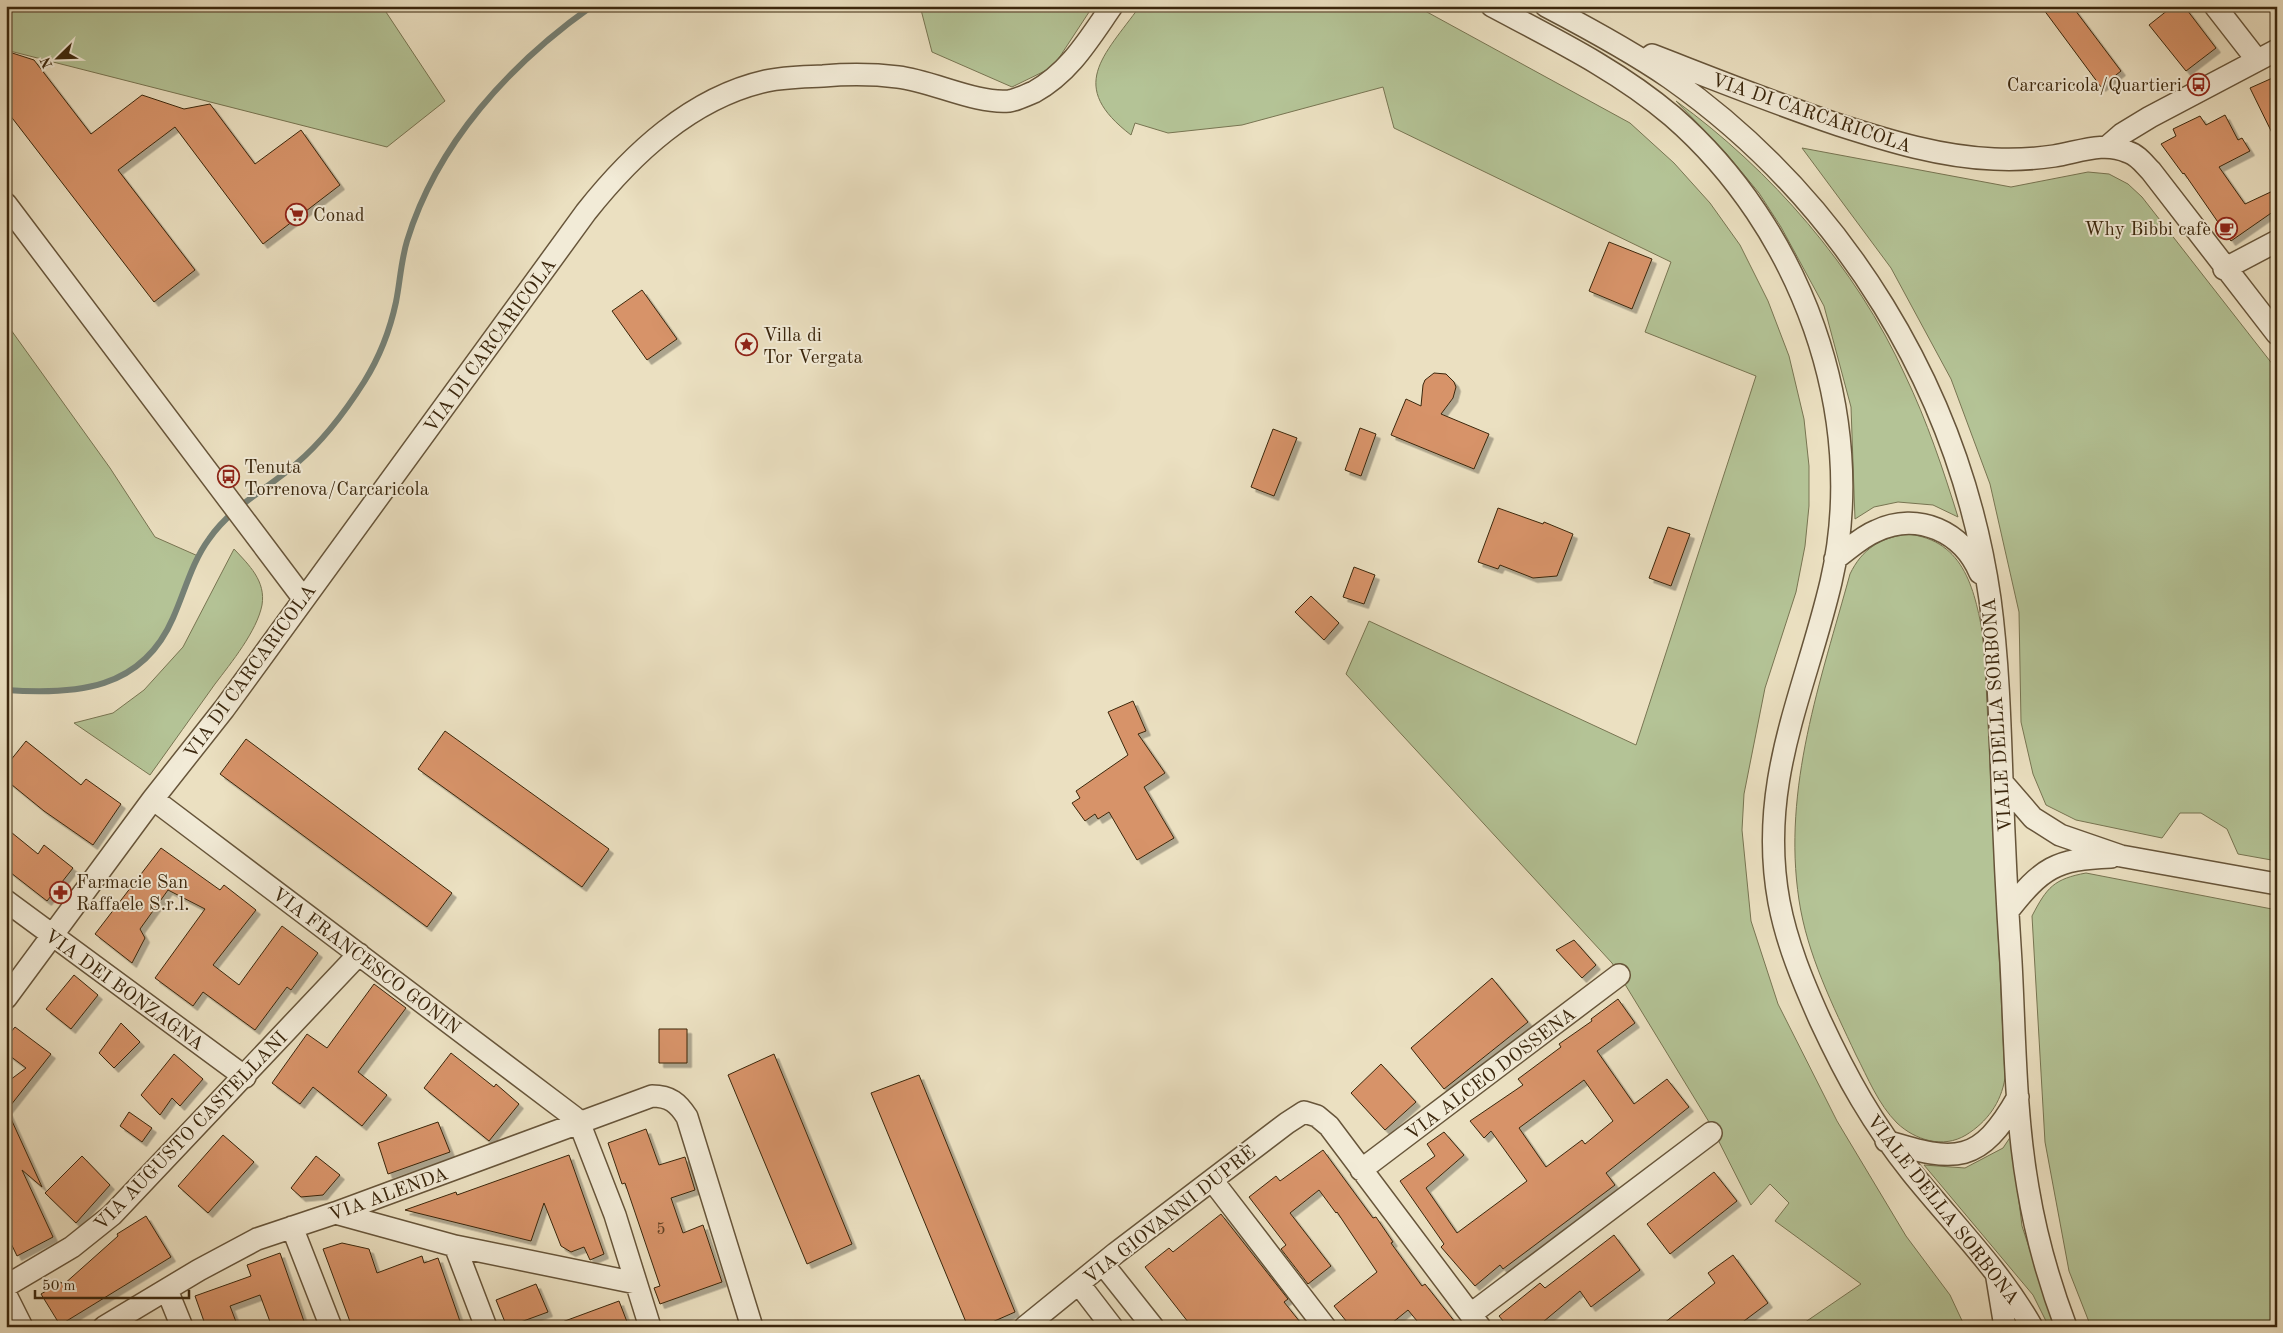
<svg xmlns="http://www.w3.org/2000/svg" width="2283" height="1333" font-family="'Old Standard TT',serif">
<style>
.green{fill:#b4c396;stroke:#787552}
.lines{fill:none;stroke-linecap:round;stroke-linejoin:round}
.stream{stroke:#758075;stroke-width:6}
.building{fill:#d79369;stroke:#3b270d;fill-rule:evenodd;filter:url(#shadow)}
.minor-casing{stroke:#67553a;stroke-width:24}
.minor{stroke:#f2ebd7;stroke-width:21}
.labels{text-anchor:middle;stroke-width:4;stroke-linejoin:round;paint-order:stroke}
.number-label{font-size:16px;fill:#624224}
.poi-label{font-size:19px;fill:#3b270d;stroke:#f2ebd7;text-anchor:start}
.street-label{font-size:19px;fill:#3b270d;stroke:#f2ebd7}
</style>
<defs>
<filter id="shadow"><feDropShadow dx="4.5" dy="4.5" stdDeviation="0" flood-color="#0004"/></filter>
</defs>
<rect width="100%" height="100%" fill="#ebe0c1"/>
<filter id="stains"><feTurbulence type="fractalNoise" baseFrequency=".004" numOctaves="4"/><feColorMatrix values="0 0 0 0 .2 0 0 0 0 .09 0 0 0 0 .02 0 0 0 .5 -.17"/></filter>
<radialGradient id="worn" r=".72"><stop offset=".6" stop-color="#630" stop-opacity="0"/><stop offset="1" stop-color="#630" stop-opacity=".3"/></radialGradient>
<path class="green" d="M6,6H382L445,101L387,147L6,50Z
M920,6H1093L1053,67L1012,87L932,52Z
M1140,6H1416L1630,123L1674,163L1710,203L1740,245L1768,301L1789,356L1804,419L1809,466V506L1805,546L1796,592L1765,688L1744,794L1742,830L1751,921L1778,1004L1837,1121L1906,1236L1950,1295L1965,1327H1886L1885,1323L1880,1321L1863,1327H1798L1861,1284L1775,1221L1789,1203L1770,1184L1751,1205L1709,1122L1612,963L1346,674L1369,621L1636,745L1756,376L1645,332L1671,262L1394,128L1383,87L1242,125L1168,133L1135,123L1131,135C1067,86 1103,57 1140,6Z
M1676,101C1771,170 1856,267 1905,375C1927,421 1943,469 1958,517L1933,505L1898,502L1874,507L1855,519L1851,407L1824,306L1781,227L1759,193L1726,153Z
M1802,148L2011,187L2088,172L2109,174L2128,184L2142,197L2277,370V861L2238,854L2227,829L2201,813H2180L2162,838L2076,820L2046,805L2033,774L2021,722L2019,612L1990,484L1951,379L1891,268Z
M6,323L110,468L155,537L198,556C186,581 179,609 165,634C135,692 64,694 6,690Z
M1907,534C1966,540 1975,592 1984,641L2005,1078C2001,1103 1987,1122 1966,1135C1943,1149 1915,1140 1897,1123C1878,1104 1868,1078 1856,1055C1833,1006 1807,954 1799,900C1782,788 1821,680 1850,574C1862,549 1880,538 1907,534Z
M234,549C249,565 266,581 262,605C257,631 231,663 215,684C193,714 172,745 150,775L74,723L113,713L144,690L183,647Z
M2086,873L2277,910V1327H2091L2069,1271L2045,1142L2032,916C2047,887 2054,879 2086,873Z
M2011,1136L2022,1226L2055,1327H2049L2033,1295L1924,1165L1965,1168L2003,1148Z"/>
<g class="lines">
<path class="stream" d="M6,690C76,695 142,690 173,618C185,591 192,562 209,539C231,507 267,489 296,464C323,441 345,412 364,382C379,358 390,330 396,302C400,282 401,261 407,241C437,143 510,64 592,6"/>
</g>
<path class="building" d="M2041,6H2072L2121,71L2101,87Z
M2173,6H2184L2216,48L2186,71L2149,25Z
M6,51L34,60L91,134L142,95L184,109L210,104L255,164L301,130L340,185L263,244L175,127L118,170L195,270L154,302L6,110Z
M2277,76V143L2250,88Z
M2225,115L2238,140L2242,138L2250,151L2219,167L2245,204L2277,189V209L2231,241L2184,173L2183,174L2161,144L2176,136L2173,129L2200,116L2206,125Z
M1609,242L1652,259L1632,309L1589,291Z
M642,290L677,339L647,360L612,311Z
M1434,373L1446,374L1454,382L1456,387L1453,398L1441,414L1489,434L1474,469L1391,435L1406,399L1421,406L1423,385L1425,380Z
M1360,428L1376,434L1361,476L1345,470Z
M1273,429L1297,438L1274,496L1251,487Z
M1498,508L1543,524L1544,522L1573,534L1557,576L1533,578L1500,565L1498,569L1478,562Z
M1668,527L1690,534L1671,586L1649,578Z
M1354,567L1375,575L1364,604L1343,597Z
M1311,596L1339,623L1324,640L1295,612Z
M1133,701L1146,731L1138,734L1165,773L1144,787L1174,838L1137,860L1109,812L1098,819L1095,814L1085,821L1072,803L1080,798L1076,791L1128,755L1108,712Z
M445,731L609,849L582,887L418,769Z
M246,739L452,893L427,927L220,774Z
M26,741L81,785L86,779L121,804L93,845L44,811L6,780V766Z
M6,828L38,854L44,845L73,868L47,901L6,869Z
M161,848L220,890L224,885L256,910L213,965L239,985L282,926L318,953L291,990L287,987L255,1030L203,992L193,1006L155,978L205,909L168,890L140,929L145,938L132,963L95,934Z
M1574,940L1596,965L1582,978L1556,950Z
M74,975L98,995L71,1029L46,1009Z
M1492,978L1528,1022L1444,1089L1411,1048Z
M374,984L406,1008L358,1072L387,1095L362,1126L313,1087L300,1104L272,1083L307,1034L327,1048Z
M1618,999L1635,1023L1597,1051L1634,1104L1667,1079L1689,1107L1606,1173L1615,1185L1503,1269L1500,1265L1475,1286L1441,1247L1444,1244L1400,1181L1435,1156L1427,1144L1444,1132L1464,1155L1426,1188L1457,1233L1527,1181L1491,1131L1484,1138L1470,1121L1523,1085L1518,1079L1561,1047L1559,1044L1592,1021L1591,1019ZM1584,1080L1613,1121L1585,1144L1582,1140L1546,1167L1519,1128Z
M121,1023L140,1042L114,1068L99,1053Z
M15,1027L51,1054L7,1110L42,1187L22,1170L53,1237L17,1256L6,1233V1083L26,1068L6,1053V1038Z
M659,1029H687V1063H659Z
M451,1053L494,1087L496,1084L519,1104L489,1141L424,1088Z
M174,1054L203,1079L180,1106L172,1098L160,1115L141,1095Z
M774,1054L852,1244L807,1264L728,1075Z
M1381,1064L1416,1102L1385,1130L1351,1093Z
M919,1075L1015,1312L981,1327H968L871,1093Z
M129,1112L152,1128L142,1142L120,1126Z
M438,1122L450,1152L388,1174L378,1143Z
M646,1129L659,1165L685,1157L695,1190L671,1198L683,1233L703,1225L722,1282L660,1304L654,1288L660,1286L625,1183L622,1184L608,1143Z
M223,1135L254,1162L208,1213L178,1186Z
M1323,1150L1373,1218L1376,1217L1393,1242L1391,1243L1422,1286L1425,1284L1459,1327H1422L1408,1310L1387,1327H1351L1334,1306L1377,1272L1337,1212L1336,1213L1319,1190L1290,1213L1331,1266L1308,1284L1281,1249L1286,1245L1249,1197L1276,1176L1280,1181Z
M569,1155L604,1254L590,1260L584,1247L571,1252L561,1246L544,1203L531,1241L405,1210L456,1192L457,1195Z
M82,1156L110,1185L76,1223L45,1193Z
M316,1156L340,1175L323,1195L301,1197L291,1188Z
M1714,1172L1737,1201L1670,1254L1647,1224Z
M1221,1214L1288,1299L1284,1302L1304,1327H1192L1145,1267L1169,1248L1173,1252Z
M146,1216L171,1257L60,1325L41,1294L61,1282L63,1285L118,1236L117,1234Z
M1614,1235L1640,1270L1591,1307L1580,1291L1537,1327H1508L1499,1316L1540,1283L1545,1288Z
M342,1243L369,1249L377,1273L422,1256L424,1263L438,1258L462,1327H352L323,1249Z
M280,1253L306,1327H272L260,1295L230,1306L238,1327H206L195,1296L251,1276L247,1265Z
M1733,1255L1768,1303L1736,1327H1659L1715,1283L1708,1273Z
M536,1284L548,1312L507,1327L496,1300Z
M619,1301L629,1327H555L554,1325Z"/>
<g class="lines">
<defs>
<path id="minor" d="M1492,6C1554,39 1618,70 1672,116C1800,227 1870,414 1831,582C1805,693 1757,783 1779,902C1787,944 1803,982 1820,1020C1847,1078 1872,1123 1912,1173C1954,1225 1999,1269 2032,1327
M1546,6C1588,28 1631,51 1670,78C1843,200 1960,390 1990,599C1998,659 2000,720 2002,780C2004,841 2007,901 2011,962C2015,1037 2015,1114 2028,1188C2036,1236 2049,1282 2066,1327
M2215,6L2257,60
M1652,55C1714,79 1776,104 1839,125C1889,141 1941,157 1994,159C2014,160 2034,159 2054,156C2079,152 2104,141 2128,152C2138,155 2144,164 2151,171L2277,334
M2107,147L2122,134L2150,117L2277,50
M6,204L303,598
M2224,269L2277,241
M1835,559C1848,550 1861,537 1876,531C1918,511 1963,532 1980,573
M2002,782L2033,818L2060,835L2121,856L2277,884
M153,799L574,1117L579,1122L615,1215L650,1327
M6,901L245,1077
M2008,911C2042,868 2055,859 2111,857
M6,998L153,799L224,709L586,212C632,154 691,98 766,81C785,77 804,77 823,76C848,74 873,74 898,77C932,81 976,104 1009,101C1017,100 1026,95 1034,92C1070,72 1089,39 1112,6
M1886,1141C1956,1163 1980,1164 2018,1097
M1361,1170L1619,975
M1212,1180L1325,1327
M335,1213L455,1246L636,1283
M292,1227L331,1327
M455,1246L486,1327
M1103,1264L1153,1327
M1997,1278L2005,1327
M1079,1284L1112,1327
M6,1286L72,1247L112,1215L359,954
M167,1290L182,1327
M6,1295L22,1327
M1471,1314L1711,1133
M104,1327L199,1270L257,1239L335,1213L652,1096C670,1096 678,1103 687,1117L752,1327
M1025,1327L1116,1253L1287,1123L1304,1112L1317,1116L1329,1126L1480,1327"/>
</defs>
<use href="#minor" class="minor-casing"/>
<use href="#minor" class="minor"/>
</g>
<defs>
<symbol id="bus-ring" viewBox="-11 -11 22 22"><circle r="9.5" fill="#f2ebd7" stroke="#8f2418" stroke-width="1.5"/><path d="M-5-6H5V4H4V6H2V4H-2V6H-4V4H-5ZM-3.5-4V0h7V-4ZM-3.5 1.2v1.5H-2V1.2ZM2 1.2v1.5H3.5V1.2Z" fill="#8f2418"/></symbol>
<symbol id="supermarket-ring" viewBox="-11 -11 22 22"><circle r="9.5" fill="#f2ebd7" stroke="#8f2418" stroke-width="1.5"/><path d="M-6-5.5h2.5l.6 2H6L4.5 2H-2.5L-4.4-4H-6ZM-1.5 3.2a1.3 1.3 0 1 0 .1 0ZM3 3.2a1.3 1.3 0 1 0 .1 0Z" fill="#8f2418"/></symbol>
<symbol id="cafe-ring" viewBox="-11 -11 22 22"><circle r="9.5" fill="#f2ebd7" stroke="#8f2418" stroke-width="1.5"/><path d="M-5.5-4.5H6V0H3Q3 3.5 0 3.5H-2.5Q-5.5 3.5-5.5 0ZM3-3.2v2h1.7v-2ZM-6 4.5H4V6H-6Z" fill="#8f2418"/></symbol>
<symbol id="sight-ring" viewBox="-11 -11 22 22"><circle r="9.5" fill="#f2ebd7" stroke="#8f2418" stroke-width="1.5"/><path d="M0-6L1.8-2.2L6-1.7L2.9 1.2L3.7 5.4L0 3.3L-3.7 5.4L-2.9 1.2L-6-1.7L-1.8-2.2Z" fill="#8f2418"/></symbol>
<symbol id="pharmacy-ring" viewBox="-11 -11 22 22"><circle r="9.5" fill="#f2ebd7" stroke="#8f2418" stroke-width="1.5"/><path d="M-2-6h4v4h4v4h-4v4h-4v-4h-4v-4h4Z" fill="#8f2418"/></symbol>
</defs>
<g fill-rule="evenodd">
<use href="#bus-ring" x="2186" y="72" width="25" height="25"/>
<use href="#supermarket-ring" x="284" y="202" width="25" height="25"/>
<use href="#cafe-ring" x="2214" y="216" width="25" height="25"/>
<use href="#sight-ring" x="734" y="332" width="25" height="25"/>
<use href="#bus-ring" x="216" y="464" width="25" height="25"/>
<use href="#pharmacy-ring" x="48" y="880" width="25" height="25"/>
</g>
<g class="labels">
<g class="number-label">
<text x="661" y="1234">5</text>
</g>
<g class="poi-label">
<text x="2182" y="91" text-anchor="end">Carcaricola/Quartieri</text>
<text x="313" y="221">Conad</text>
<text x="2211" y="235" text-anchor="end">Why Bibbi cafè</text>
<text x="763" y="341">Villa di<tspan x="763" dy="22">Tor Vergata</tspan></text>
<text x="244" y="473">Tenuta<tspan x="244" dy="22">Torrenova/Carcaricola</tspan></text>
<text x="76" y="888">Farmacie San<tspan x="76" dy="22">Raffaele S.r.l.</tspan></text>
</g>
<g class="street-label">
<text transform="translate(1812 112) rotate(19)" y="7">VIA DI CARCARICOLA</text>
<text transform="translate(489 345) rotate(-54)" y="7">VIA DI CARCARICOLA</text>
<text transform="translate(249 671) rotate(-54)" y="7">VIA DI CARCARICOLA</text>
<text transform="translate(1996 715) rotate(-94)" y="7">VIALE DELLA SORBONA</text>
<text transform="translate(367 960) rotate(37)" y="7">VIA FRANCESCO GONIN</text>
<text transform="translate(125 989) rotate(36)" y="7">VIA DEI BONZAGNA</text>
<text transform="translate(1490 1073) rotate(-37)" y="7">VIA ALCEO DOSSENA</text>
<text transform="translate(190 1130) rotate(-46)" y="7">VIA AUGUSTO CASTELLANI</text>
<text transform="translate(388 1193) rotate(-20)" y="7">VIA ALENDA</text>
<text transform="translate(1944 1209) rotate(52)" y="7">VIALE DELLA SORBONA</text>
<text transform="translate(1169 1214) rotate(-38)" y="7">VIA GIOVANNI DUPRÈ</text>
</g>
</g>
<rect width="2283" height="1333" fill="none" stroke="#ebe0c1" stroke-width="25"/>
<rect x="8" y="8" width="2268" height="1318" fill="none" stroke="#3b270d" stroke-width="2.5"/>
<rect x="12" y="12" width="2258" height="1308" fill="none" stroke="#3b270d"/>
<g transform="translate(58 58) rotate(247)" stroke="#f2ebd7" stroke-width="4" paint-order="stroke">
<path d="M0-4L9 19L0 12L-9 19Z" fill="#3b270d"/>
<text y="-8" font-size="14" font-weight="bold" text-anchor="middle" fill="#3b270d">N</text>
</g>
<path d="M35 1290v8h154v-8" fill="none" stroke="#3b270d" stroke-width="2.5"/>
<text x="42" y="1290" font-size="15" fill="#3b270d" stroke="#f2ebd7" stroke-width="4" paint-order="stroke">50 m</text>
<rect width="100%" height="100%" filter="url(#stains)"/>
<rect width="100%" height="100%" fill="url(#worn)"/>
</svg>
